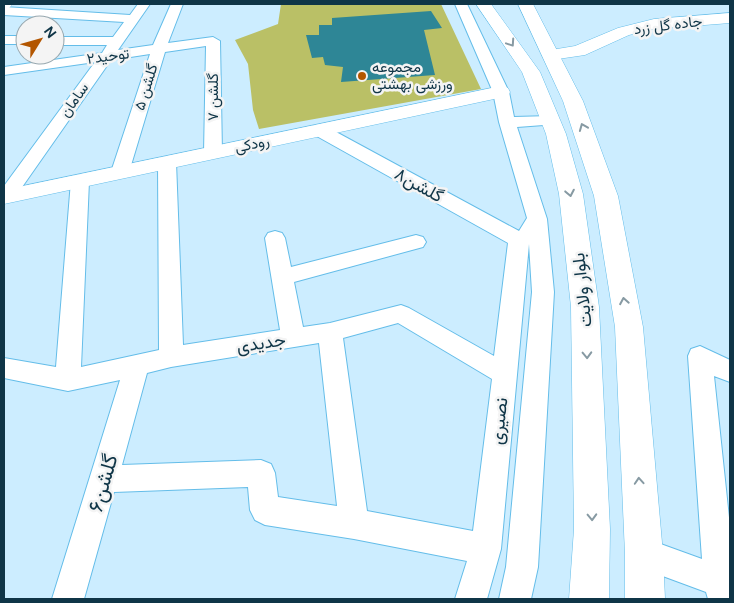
<svg xmlns="http://www.w3.org/2000/svg" width="734" height="603" font-family="'DM Sans',Vazirmatn,sans-serif">
<style>
.green{fill:#bac066}
.building{fill:#2e8696}
.lines{fill:none;stroke-linecap:round;stroke-linejoin:round}
.street-casing{stroke:#64bde9;stroke-width:2}
.secondary-casing{stroke:#64bde9;stroke-width:1}
.primary-casing{stroke:#64bde9;stroke-width:1}
.street{fill:#fff;fill-rule:evenodd}
.secondary{fill:#fff;fill-rule:evenodd}
.primary{fill:#fff;fill-rule:evenodd}
.oneway{stroke:#879aa3}
.poi-dot{fill:#b35600;stroke:#f4f4f4;stroke-width:2}
.labels{text-anchor:middle;stroke-width:5;stroke-linejoin:round;paint-order:stroke}
.far-street-label{font-size:15px;fill:#0f3547;stroke:#f4f4f4}
.far-poi-label{font-size:15px;fill:#0f3547;stroke:#f4f4f4;text-anchor:start}
.street-label{font-size:18px;fill:#0f3547;stroke:#f4f4f4}
.near-street-label{font-size:21px;fill:#0f3547;stroke:#f4f4f4}
</style>
<rect width="100%" height="100%" fill="#ccedff"/>
<path class="green" d="M281,4H441L481,89L259,129L253,110L248,64L235,40L278,24Z"/>
<path class="building" d="M431,11L442,28L424,30L435,75L341,82L343,67L325,65L323,57L312,58L306,35H319V25H332V18Z"/>
<g class="lines">
<defs>
<path id="street" d="M138,4H150L118,50L153,45L171,4H183L168,43L213,37L220,41L222,153L219,157L213,158L207,157L204,153L206,46L165,52L129,172L126,176L120,178L114,176L111,172L150,54L111,60L13,200L4,201V186L95,62L4,75V67L102,53L107,45H55V37H113L124,22L4,15V7L130,15Z
M455,4H467L509,92L514,117L551,116L557,118L559,121L557,124L517,127L547,219L554,292L538,567L531,599H499L506,567L532,292L529,244L501,549L487,599H455L467,561L354,539L265,525L255,520L250,510L248,487L114,492L84,599H52L120,380L68,391L4,378V358L56,367L71,181L73,177L80,175L87,177L89,181L81,367L159,350L158,162L161,158L167,157L173,158L176,162L183,345L280,330L265,238L268,233L275,231L282,233L285,238L291,267L416,235L423,237L426,242L423,247L294,282L303,327L330,323L401,305L409,308L494,356L508,243L313,134L311,130L313,126H325L519,231L527,218L499,122L493,92ZM398,323L492,379L473,531L367,511L343,338ZM319,343L337,506L278,497L275,473L271,464L261,460L122,465L147,373L171,367Z
M4,36H25V44H4Z
M700,346L730,360V382L714,376L730,527V599H708L706,592L633,565L628,554L633,543L644,538L702,559L688,356L691,349Z"/>
<path id="secondary" d="M4,4H13L9,8L4,10Z
M730,13V23L654,29L629,35L585,55L551,60L545,59L542,55L545,51L575,46L618,28L654,19Z
M501,86L508,88L510,92L508,96L4,204V190Z"/>
<path id="primary" d="M476,4H491L540,72L566,134L583,194L599,307L610,529L609,599H569L574,529L571,307L559,194L546,134L522,72Z
M518,4H533L583,101L618,196L643,327L663,554L665,599H625V554L615,327L594,196L563,101Z"/>
</defs>
<use href="#street" class="street-casing"/>
<use href="#secondary" class="secondary-casing"/>
<use href="#primary" class="primary-casing"/>
<use href="#street" class="street"/>
<use href="#secondary" class="secondary"/>
<use href="#primary" class="primary"/>
</g>
<defs><path id="oneway-chevron" d="M-2-3.5L2.5 0L-2 3.5" fill="none" stroke-width="1.6" stroke-linecap="round" stroke-linejoin="round" transform="scale(1.25)"/></defs>
<g class="oneway">
<use href="#oneway-chevron" transform="translate(511 43) rotate(56)"/>
<use href="#oneway-chevron" transform="translate(583 127) rotate(-112)"/>
<use href="#oneway-chevron" transform="translate(570 193) rotate(79)"/>
<use href="#oneway-chevron" transform="translate(624 301) rotate(-100)"/>
<use href="#oneway-chevron" transform="translate(587 355) rotate(88)"/>
<use href="#oneway-chevron" transform="translate(639 481) rotate(-94)"/>
<use href="#oneway-chevron" transform="translate(592 517) rotate(88)"/>
</g>
<circle class="poi-dot" cx="362" cy="76" r="5"/>
<g class="labels">
<g class="far-street-label">
<text transform="translate(668 25) rotate(-7)" y="5">جاده گل زرد</text>
<text transform="translate(108 56) rotate(-8)" y="5">توحید۲</text>
<text transform="translate(146 87) rotate(-73)" y="5">گلشن ۵</text>
<text transform="translate(213 97) rotate(-90)" y="5">گلشن ۷</text>
<text transform="translate(74 100) rotate(-55)" y="5">سامان</text>
<text transform="translate(252 144) rotate(-12)" y="5">رودکی</text>
</g>
<g class="far-poi-label">
<text x="372" y="72">مجموعه<tspan x="372" dy="17">ورزشی بهشتی</tspan></text>
</g>
<g class="street-label">
<text transform="translate(419 185) rotate(29)" y="6">گلشن۸</text>
<text transform="translate(582 290) rotate(-96)" y="6">بلوار ولایت</text>
<text transform="translate(261 343) rotate(-9)" y="6">جدیدی</text>
<text transform="translate(499 421) rotate(-84)" y="6">نصیری</text>
</g>
<g class="near-street-label">
<text transform="translate(103 483) rotate(-74)" y="7">گلشن۶</text>
</g>
</g>
<rect width="734" height="603" fill="none" stroke="#0f3547" stroke-width="10"/>
<g transform="translate(40 40) rotate(53)"><circle r="24" fill="#f4f4f4" stroke="#98a8af"/>
<path d="M0-4L9 19L0 12L-9 19Z" fill="#b35600"/>
<text y="-8" font-size="14" font-weight="bold" text-anchor="middle" fill="#0f3547">N</text>
</g>
</svg>
